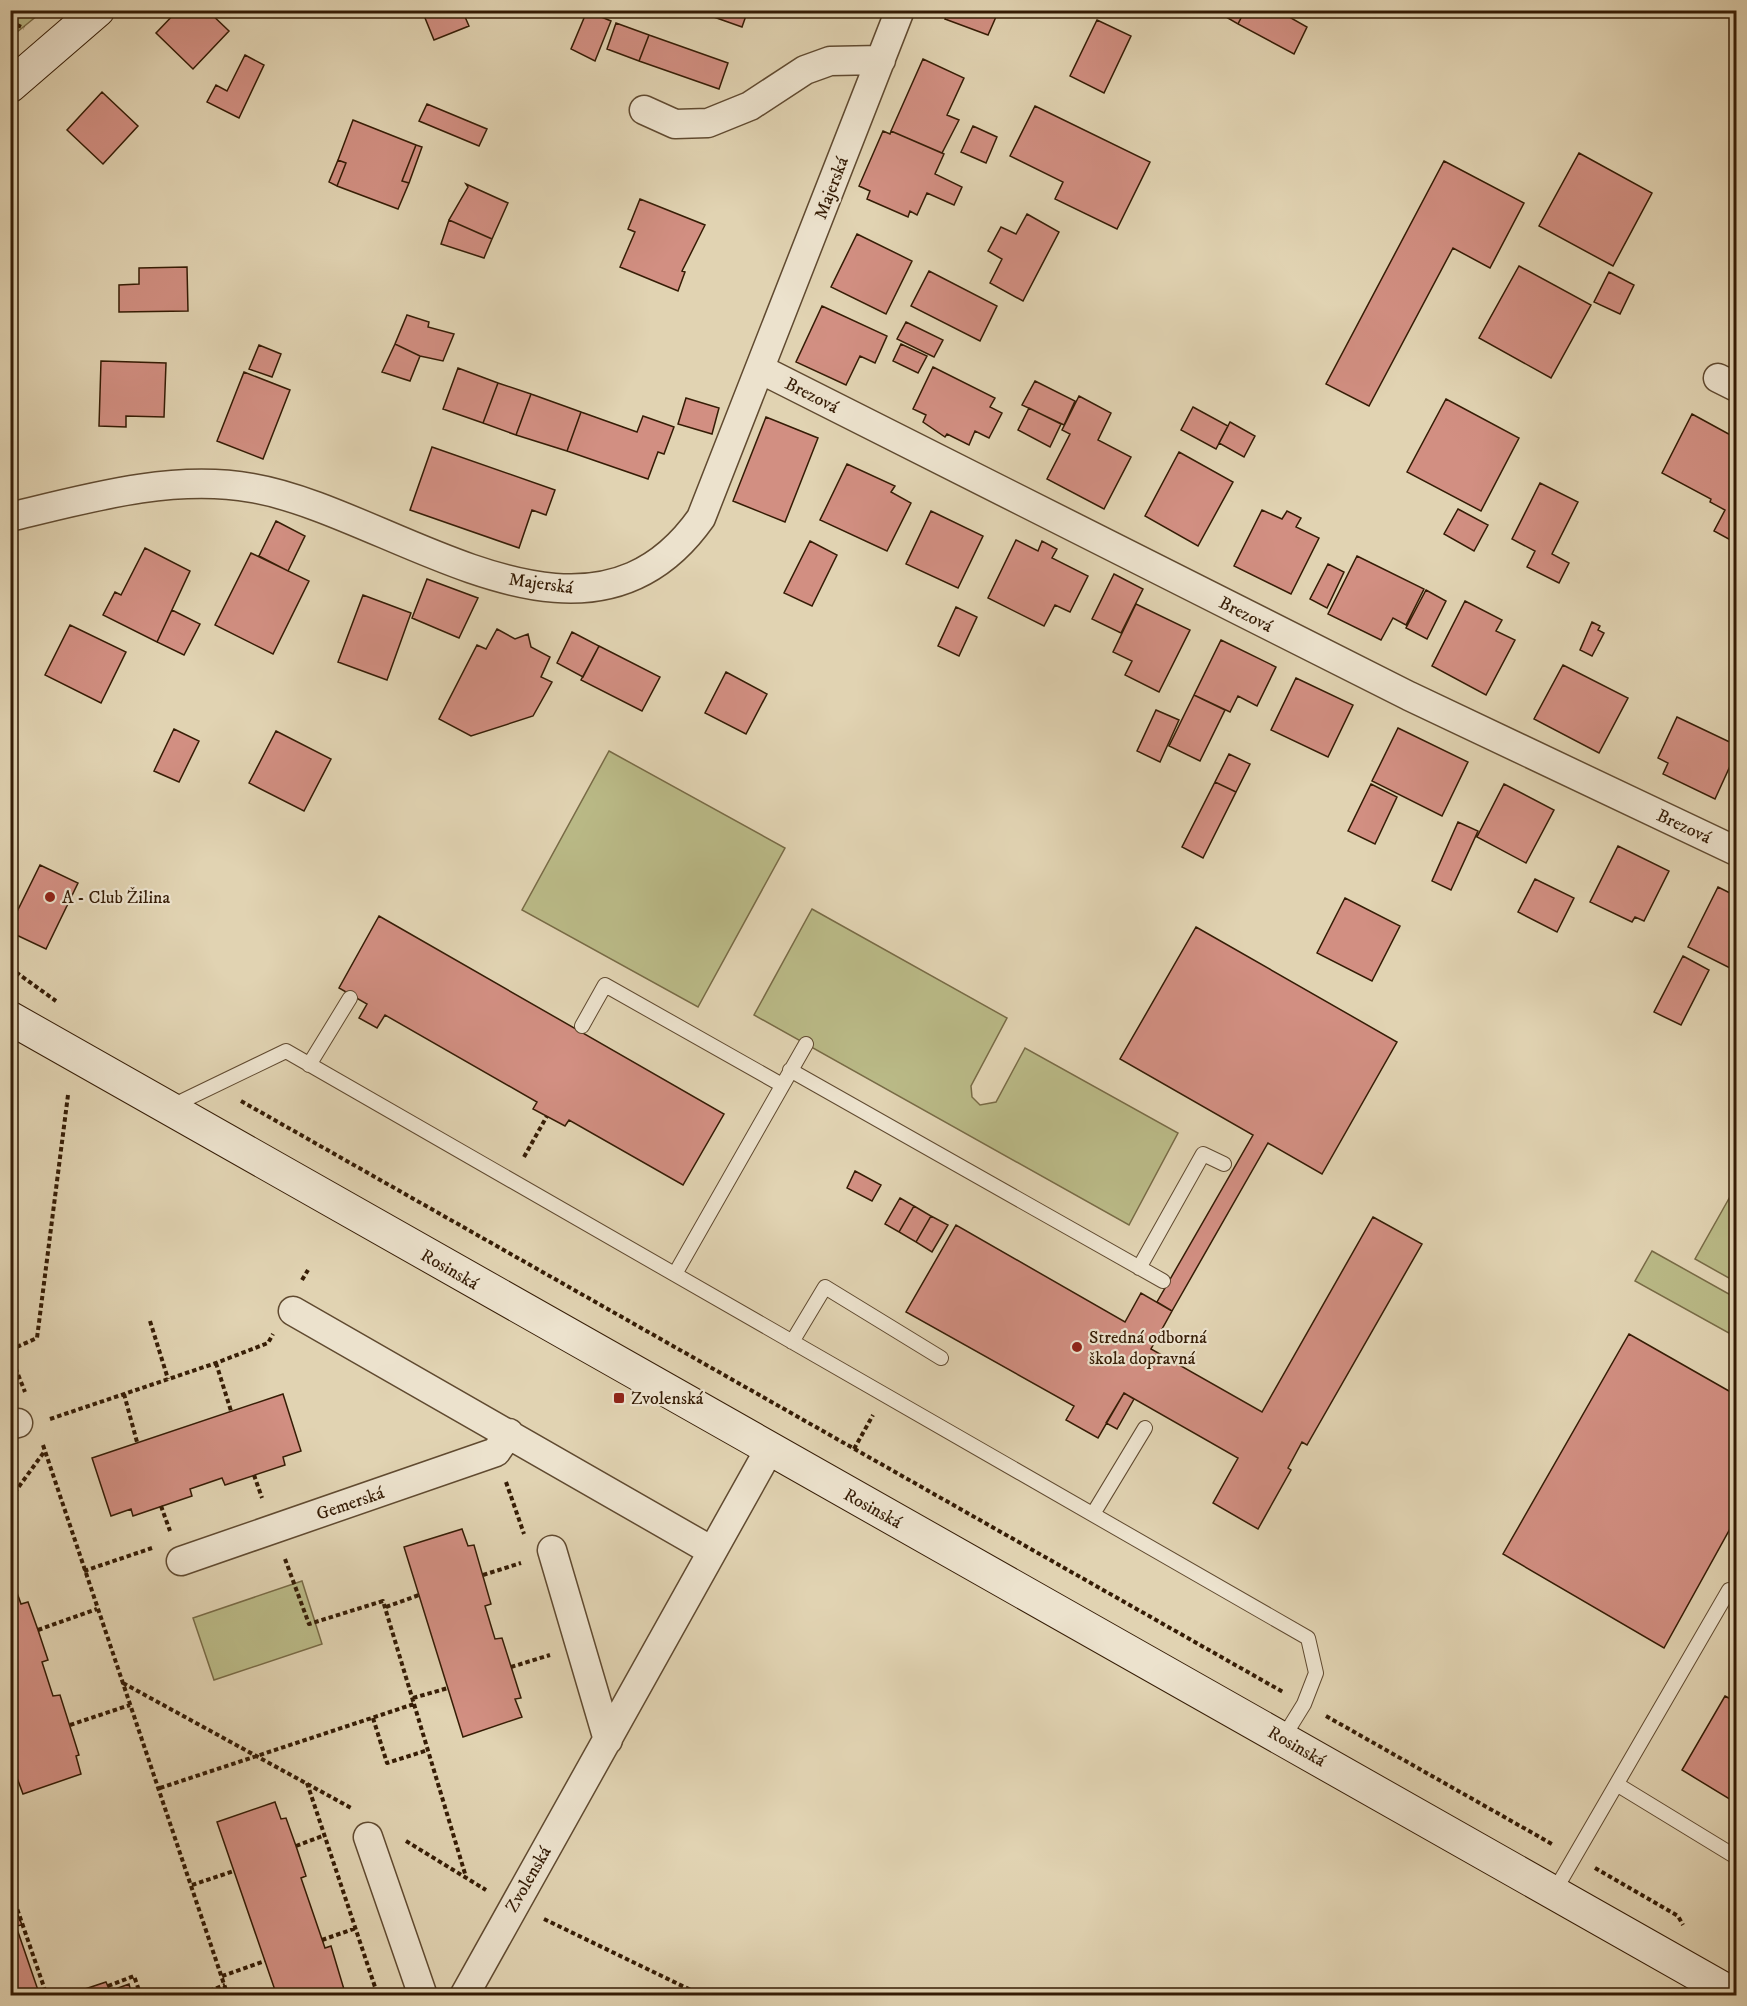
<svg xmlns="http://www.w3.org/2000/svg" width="1747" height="2006" font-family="'IM FELL DW Pica',serif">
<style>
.green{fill:#baba87;stroke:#786b46;stroke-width:1.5}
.building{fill:#d28f82;stroke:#351c05;stroke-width:1.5}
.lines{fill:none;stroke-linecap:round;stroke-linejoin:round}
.lane-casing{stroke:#604a30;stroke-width:16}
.street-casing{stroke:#604a30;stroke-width:31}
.secondary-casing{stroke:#351c05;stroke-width:35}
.path{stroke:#351c05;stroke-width:4;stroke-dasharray:4.5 3;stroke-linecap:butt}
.lane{stroke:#ece2cd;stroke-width:14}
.street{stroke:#ece2cd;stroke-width:28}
.secondary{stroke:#ece2cd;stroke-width:33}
.poi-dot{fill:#8f2418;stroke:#ece2cd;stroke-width:2}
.labels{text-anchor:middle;stroke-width:4.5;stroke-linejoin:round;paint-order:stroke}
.street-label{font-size:18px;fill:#351c05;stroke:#ece2cd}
.poi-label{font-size:18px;fill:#351c05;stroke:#ece2cd;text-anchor:start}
</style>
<rect width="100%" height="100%" fill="#e1d3b2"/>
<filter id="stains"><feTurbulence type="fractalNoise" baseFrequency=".00333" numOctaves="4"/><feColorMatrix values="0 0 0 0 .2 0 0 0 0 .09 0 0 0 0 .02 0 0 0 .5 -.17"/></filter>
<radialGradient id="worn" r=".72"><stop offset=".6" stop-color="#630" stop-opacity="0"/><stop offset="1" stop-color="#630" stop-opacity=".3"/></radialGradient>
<path class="green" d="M11,10H43V11L11,37Z
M609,751L785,848L698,1007L522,910Z
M812,909L1007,1018L971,1086L972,1097L980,1105L996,1102L1025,1048L1178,1133L1129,1225L754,1015Z
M1736,1186V1282L1695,1259Z
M1652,1251L1736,1298V1337L1635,1281Z
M302,1581L322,1644L214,1680L193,1618Z"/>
<path class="building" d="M178,10H207L229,31L193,69L156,33Z
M428,10H462L469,26L434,40L423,13Z
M694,10H748L742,27Z
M949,10H999L988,35L945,19Z
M1214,10H1245L1238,24Z
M1245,10H1277L1307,27L1294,54L1238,24Z
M587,11L611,21L595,61L571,49Z
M1097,20L1131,36L1104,93L1070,76Z
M616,23L649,35L639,61L607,49Z
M649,35L728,63L719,89L639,61Z
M245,55L264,65L239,118L207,102L216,85L227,91Z
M923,59L964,78L947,115L959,120L942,153L891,131Z
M102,92L138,126L103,164L67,130Z
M427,104L487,129L479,146L419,121Z
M1035,106L1150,162L1117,229L1055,199L1063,182L1010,156Z
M353,120L416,145L402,181L409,183L398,209L337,186L346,163L338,160Z
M973,126L997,137L986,163L961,152Z
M883,131L890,134L891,131L944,154L935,174L962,187L954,205L927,193L917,215L910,211L908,217L867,199L870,191L859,186Z
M416,145L422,147L409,183L402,181Z
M1579,153L1652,193L1613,266L1539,226Z
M338,160L346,163L337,186L329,182Z
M1444,161L1524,203L1490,268L1453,248L1369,406L1326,384Z
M466,184L508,203L492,239L449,220L468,187Z
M640,199L705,225L682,271L685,272L678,291L620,267L635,232L628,229Z
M1027,214L1059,232L1023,301L990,283L1002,259L988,251L1001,227L1016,234Z
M449,220L492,239L484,258L441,244Z
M857,234L912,261L886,314L831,287Z
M1519,266L1591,305L1551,378L1479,338Z
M187,267L188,311L119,312V285L139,284V268Z
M929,271L997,306L980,341L911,306Z
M1609,272L1634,285L1620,314L1594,302Z
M822,306L887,336L875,363L860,356L846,385L796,362Z
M407,315L429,322L428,327L454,334L443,361L420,356L395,344Z
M906,322L943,340L934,357L897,339Z
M395,344L420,356L410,381L382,372Z
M901,344L927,356L918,373L893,361Z
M259,345L281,354L272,377L249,369Z
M101,361L166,363L164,417L126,416V427L99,426Z
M933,367L995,398L990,407L1002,413L989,438L975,431L969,445L947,434L945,437L923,422L926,415L913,409Z
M458,368L498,383L483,423L443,409Z
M244,372L290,390L263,459L217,441Z
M1035,381L1075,401L1064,425L1022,405Z
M498,383L531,394L516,435L483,423Z
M531,394L581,412L567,451L516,435Z
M1079,396L1111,413L1098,440L1131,457L1104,509L1047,479L1070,434L1062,430Z
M686,398L719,408L712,434L678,424Z
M1446,399L1519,438L1481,511L1407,472Z
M1193,407L1228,426L1216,449L1181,430Z
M1029,408L1061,424L1050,447L1018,430Z
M581,412L637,432L643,416L674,427L664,454L658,452L648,479L567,451Z
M1692,414L1736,438V543L1714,531L1725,510L1710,502L1711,499L1662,473Z
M766,417L818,438L785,522L733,501Z
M1230,422L1255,436L1244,457L1219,443Z
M432,447L555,490L546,515L532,510L519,548L410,510Z
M1179,452L1233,482L1198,546L1145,516Z
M847,464L895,486L891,492L911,503L887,551L820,520Z
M1540,483L1578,502L1552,554L1569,563L1559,583L1527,567L1535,551L1512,539Z
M1458,509L1488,525L1474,551L1444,534Z
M1262,510L1282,519L1287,511L1301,518L1296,527L1319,538L1291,594L1234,566Z
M931,511L983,536L958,588L906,564Z
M276,521L305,536L288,571L259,556Z
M1016,540L1038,551L1042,541L1057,549L1052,558L1088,576L1070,612L1055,605L1044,626L988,598Z
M810,541L837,555L812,606L784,593Z
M145,548L190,571L157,642L103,615L115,592L121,595Z
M251,553L309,581L273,654L215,625Z
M1357,556L1424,589L1406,625L1393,618L1381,640L1328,614Z
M1328,564L1344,572L1327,608L1310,599Z
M1114,574L1143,589L1121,633L1092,619Z
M427,579L478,598L459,638L412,618Z
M1426,590L1446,601L1427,639L1406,628Z
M363,595L411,613L387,680L338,662Z
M1465,601L1502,620L1496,631L1515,640L1486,695L1432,666Z
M1136,604L1190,630L1159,692L1125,675L1132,661L1113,652Z
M956,607L977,617L959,656L938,646Z
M172,610L200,624L184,655L157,642Z
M1592,622L1600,626L1598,630L1604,633L1592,656L1580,650Z
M70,625L126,652L101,703L45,675Z
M497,629L515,639L528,634L531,647L550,657L541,677L552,682L533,716L471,736L439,719L477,645L486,649Z
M572,632L599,646L583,677L557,663Z
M1221,640L1276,667L1257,706L1238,696L1230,712L1194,695Z
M599,646L660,677L642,711L581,680Z
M1563,665L1628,698L1599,753L1534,719Z
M726,672L767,694L746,734L705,713Z
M1296,678L1353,705L1328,757L1271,730Z
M1194,695L1225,710L1200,761L1169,746Z
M1156,710L1179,720L1160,762L1137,751Z
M1677,717L1736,745V753L1715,799L1663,774L1668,763L1658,758Z
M1398,728L1468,762L1442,816L1372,781Z
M174,729L199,741L179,782L154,771Z
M276,731L331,759L304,811L249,783Z
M1229,754L1250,764L1236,792L1215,782Z
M1215,782L1236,792L1203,858L1182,847Z
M1371,784L1397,797L1375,844L1348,831Z
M1504,784L1554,810L1526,863L1477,837Z
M1458,822L1478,831L1451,890L1432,881Z
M1618,846L1669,871L1644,921L1635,917L1632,922L1590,902Z
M40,865L78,883L46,949L10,932V926Z
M1535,879L1574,898L1557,932L1518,912Z
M1718,887L1736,896V971L1688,947Z
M1345,898L1400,926L1372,981L1317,953Z
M379,916L724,1114L683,1185L569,1120L565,1126L533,1109L537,1102L385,1015L377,1028L359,1018L367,1004L339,988Z
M1196,927L1397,1042L1322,1174L1268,1143L1172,1311L1157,1302L1253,1135L1120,1059Z
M1683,956L1709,970L1681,1025L1654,1012Z
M855,1171L881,1185L872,1201L847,1188Z
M900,1198L914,1206L899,1232L885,1224Z
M914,1206L931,1216L916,1242L899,1232Z
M931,1216L948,1225L932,1252L916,1242Z
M1373,1217L1422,1244L1307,1445L1302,1442L1288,1468L1291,1470L1258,1529L1213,1503L1238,1458L1124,1393L1098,1438L1066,1420L1074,1406L906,1312L956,1225L1125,1322L1141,1293L1172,1311L1151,1349L1262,1412Z
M1629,1334L1736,1395V1518L1664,1648L1503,1554Z
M1124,1393L1134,1399L1117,1429L1106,1423Z
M283,1394L301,1451L283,1457L285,1465L225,1485L222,1478L190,1489L192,1496L133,1516L131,1509L111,1516L92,1458Z
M462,1529L468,1546L474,1545L491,1604L485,1606L495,1639L502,1638L521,1698L515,1699L522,1717L463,1737L404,1547Z
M15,1587L21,1604L28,1602L38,1630L48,1660L42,1662L53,1696L60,1695L79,1755L76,1756L81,1774L23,1794L10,1759V1588Z
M1725,1696L1736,1702V1803L1682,1770Z
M275,1802L281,1819L286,1818L296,1846L306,1876L301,1878L325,1948L331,1946L346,1996H277L217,1822Z
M10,1911L12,1916L18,1915L22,1925L16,1926L40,1996H10Z
M106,1982L110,1991L97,1996H81L79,1991Z
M129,1984L132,1996H97L110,1991Z"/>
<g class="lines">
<defs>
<path id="lane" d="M582,1026L605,985L782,1085
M309,1065L350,998
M790,1070L1163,1281
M172,1106L286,1051L1308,1638L1316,1673L1304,1704L1283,1738
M1139,1268L1203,1154L1224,1164
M675,1274L806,1044
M792,1342L825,1287L941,1358
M1093,1514L1145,1428
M1618,1785L1736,1857
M1554,1892L1729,1590L1736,1594"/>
<path id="street" d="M644,110L675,124L708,123L750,106L805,70L830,61L881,60
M760,369L1409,696L1736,851
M1718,378L1736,387
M10,517C88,498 172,474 252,488C393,512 585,682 701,518L900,10
M293,1311L712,1551
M10,1425L18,1423
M552,1550L608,1740
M181,1561L496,1452L509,1433
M368,1837L423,1996
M464,1996L769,1450"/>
<path id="secondary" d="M10,86L98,10
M10,1018L1736,1996"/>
</defs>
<use href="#lane" class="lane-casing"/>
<use href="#street" class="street-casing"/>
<use href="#secondary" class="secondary-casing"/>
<path class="path" d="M10,22L24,28
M10,968L56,1001
M241,1101L1283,1692
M524,1157L547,1116
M302,1280L308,1270
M150,1321L168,1379
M10,1350L37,1338L68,1095
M10,1354L25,1392
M216,1363L231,1411
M124,1394L137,1442
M50,1419L216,1363L268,1343L273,1334
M43,1445L228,1996
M854,1449L873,1415
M254,1475L262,1498
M506,1482L524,1534
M10,1499L44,1452
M161,1506L170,1531
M84,1571L152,1548
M483,1575L521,1563
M386,1607L419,1595
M38,1630L97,1609
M511,1667L550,1655
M123,1683L353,1809
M413,1698L448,1688
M414,1704L466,1877
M1326,1716L1552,1844
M373,1718L387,1763L428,1750
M70,1725L130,1705
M307,1783L378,1996
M160,1788L414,1704L383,1601L309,1624L285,1559
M406,1841L486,1890
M296,1846L325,1835
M1595,1868L1678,1916L1683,1925
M192,1885L234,1871
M10,1888L47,1996
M544,1919L703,1996
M322,1940L356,1928
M222,1976L265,1961
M108,1986L134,1976L141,1996
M195,1996L225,1985"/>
<use href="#lane" class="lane"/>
<use href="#street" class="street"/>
<use href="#secondary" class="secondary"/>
</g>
<g class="poi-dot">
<circle cx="50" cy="897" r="6"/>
<circle cx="1077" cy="1347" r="6"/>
<rect x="613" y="1392" width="12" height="12" rx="3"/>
</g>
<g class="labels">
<g class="street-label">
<text transform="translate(831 188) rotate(-69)" y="6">Majerská</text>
<text transform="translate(812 395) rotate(27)" y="6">Brezová</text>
<text transform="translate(541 583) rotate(8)" y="6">Majerská</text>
<text transform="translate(1246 614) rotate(27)" y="6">Brezová</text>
<text transform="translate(1684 826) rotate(25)" y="6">Brezová</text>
<text transform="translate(450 1269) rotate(30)" y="6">Rosinská</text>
<text transform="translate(350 1503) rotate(-19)" y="6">Gemerská</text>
<text transform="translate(873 1508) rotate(29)" y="6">Rosinská</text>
<text transform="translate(1297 1746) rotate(30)" y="6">Rosinská</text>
<text transform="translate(528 1879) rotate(-60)" y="6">Zvolenská</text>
</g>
<g class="poi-label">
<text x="62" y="903">A - Club Žilina</text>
<text x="1089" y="1343">Stredná odborná<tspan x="1089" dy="21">škola dopravná</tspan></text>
<text x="631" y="1404">Zvolenská</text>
</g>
</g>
<rect width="1747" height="2006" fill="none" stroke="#e1d3b2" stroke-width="36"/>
<rect x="12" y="12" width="1723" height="1982" fill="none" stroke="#351c05" stroke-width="3"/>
<rect x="18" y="18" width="1711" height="1970" fill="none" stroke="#351c05" stroke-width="1.5"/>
<rect width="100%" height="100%" filter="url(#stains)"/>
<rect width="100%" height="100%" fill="url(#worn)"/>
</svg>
